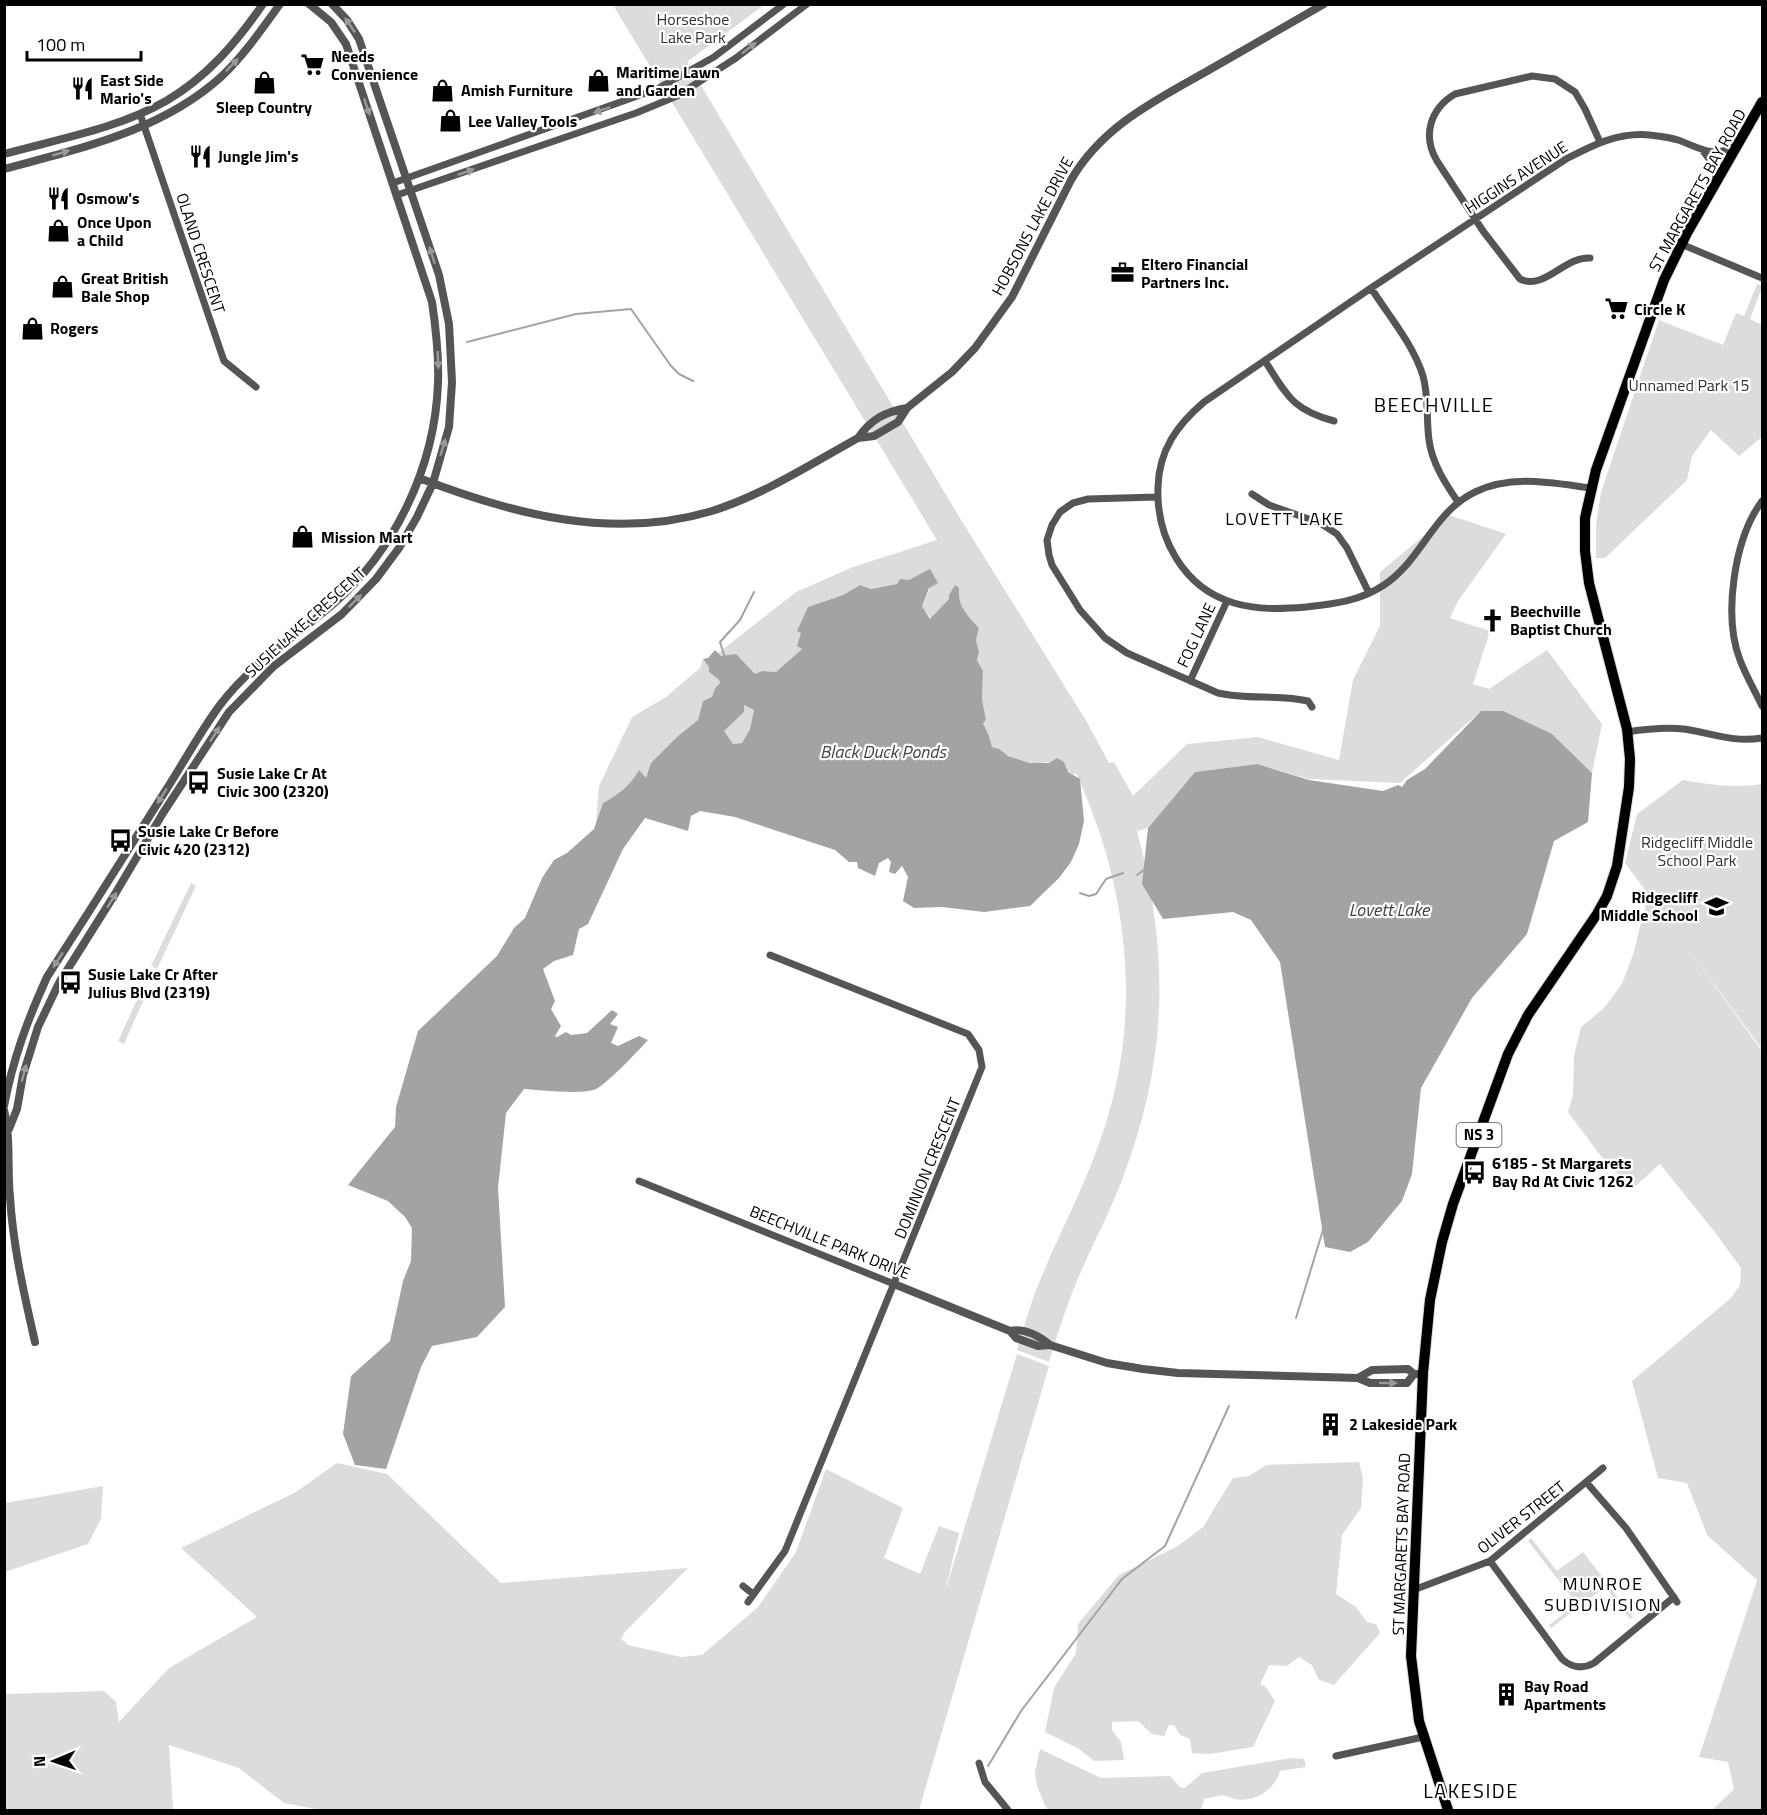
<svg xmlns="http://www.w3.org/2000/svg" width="1767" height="1815" font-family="'Titillium Web',sans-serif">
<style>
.green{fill:#dcdcdc}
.water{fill:#a3a3a3;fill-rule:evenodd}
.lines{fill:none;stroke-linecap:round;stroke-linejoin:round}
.stream{stroke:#a3a3a3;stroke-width:2}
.primary-casing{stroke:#dbdbdb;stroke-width:12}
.minor{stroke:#555;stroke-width:7}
.tertiary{stroke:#555;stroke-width:8}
.primary{stroke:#000;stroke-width:10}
.oneway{fill:#999}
.labels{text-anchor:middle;stroke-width:4.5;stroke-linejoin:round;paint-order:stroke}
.shield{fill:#fff;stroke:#4c4c4c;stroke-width:1.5}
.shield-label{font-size:15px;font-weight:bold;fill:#000}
.park-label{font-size:16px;fill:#333;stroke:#fff}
.poi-label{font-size:16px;font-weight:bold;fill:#000;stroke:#fff;text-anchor:start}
.street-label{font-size:16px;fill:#000;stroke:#fff}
.neighbourhood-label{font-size:18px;letter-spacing:1.5px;fill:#000;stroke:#fff}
.water-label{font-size:18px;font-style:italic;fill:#444;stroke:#fff}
.quarter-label{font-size:20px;letter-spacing:1.5px;fill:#000;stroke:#fff}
</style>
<rect width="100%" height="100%" fill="#fff"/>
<path class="green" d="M613,5H764L687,62L958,515L1087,722L1109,763L1114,762L1133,796L1187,744L1258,737L1339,760L1353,680L1380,626V572L1449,515L1506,534L1458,601L1450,618L1490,631L1473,684L1489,689L1547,650L1602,724L1592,773L1552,734L1481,711L1400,783L1309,779L1257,764L1195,772L1148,828L1137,831C1170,955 1168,1060 1122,1180C1107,1219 1087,1255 1072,1293C1063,1316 1056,1339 1049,1362L1017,1350C1025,1324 1032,1298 1043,1273C1064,1224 1089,1177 1105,1126C1143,1008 1127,884 1076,773L1074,775C1063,769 1051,758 1039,764C1029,763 1019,760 1009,756C1003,754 999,749 992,747L989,736L983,723L986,720L982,699L983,671L977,660L979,652L976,640L979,628L965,613L958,597L949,599L931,619L922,606L930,588L900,579L897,584L871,589L860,585L843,595L808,607L801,633L802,649L776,672L762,671L755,674L746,666L717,654L796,592L853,567L937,540Z
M1757,284L1762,286V288L1750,319L1762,325V437L1739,456L1711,430L1692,456L1687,480L1605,558H1596V525L1601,492L1659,320L1723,345L1736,313L1744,316Z
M703,659L709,667V672L719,680L720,683L715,688L712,697L703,701L698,720L678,736L646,779L639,771C630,786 619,794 603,803L596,824L599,786L632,717L666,697L700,668Z
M744,704L754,710L750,729L742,743L733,744L723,731L744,712Z
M1683,780C1710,785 1735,788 1762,784V1049L1683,942L1762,1051V1810H1712L1734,1789L1728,1762L1699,1757L1757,1580L1707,1535L1687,1483L1658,1478L1632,1381L1731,1298L1740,1285L1741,1268L1714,1231L1660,1164L1632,1189L1600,1155L1568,1112L1573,1095L1574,1056L1581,1027L1604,1008L1622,984L1634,952L1639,930L1647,902L1651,898L1625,863L1637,814Z
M191,883L196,886L157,969L151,966Z
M144,985L149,988L124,1044L118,1041Z
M1017,1354L1049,1366L919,1810H321L284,1803L239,1768L169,1745L173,1810H5V1694L104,1691L116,1702L119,1722L169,1668L257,1617L181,1548L296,1492L337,1463L387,1474L501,1583L688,1568L624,1633L621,1639L628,1645L681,1657L702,1655L758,1607L796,1552L826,1469L903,1508L884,1558L920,1574L939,1526L959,1533L945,1592Z
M1359,1462L1363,1478L1361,1508L1342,1535L1336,1594L1356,1607L1367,1622L1376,1624L1380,1633L1334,1685L1319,1680L1312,1665L1299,1657L1287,1666L1269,1665L1260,1685L1265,1686L1275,1701L1253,1747L1210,1754L1192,1753L1190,1739L1180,1735L1174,1725H1169L1164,1736L1152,1734L1138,1721L1112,1722V1730L1121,1742L1124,1760L1094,1761L1079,1749L1045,1732L1054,1688L1076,1653L1078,1624L1119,1575L1178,1546L1203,1527L1233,1478L1249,1476L1266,1465Z
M103,1486L101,1519L88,1544L5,1572V1503Z
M1531,1538L1557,1571L1583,1552L1633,1617L1630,1619L1605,1587L1551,1628L1549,1625L1577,1604L1528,1541Z
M1040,1749L1101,1778L1170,1776L1180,1787L1185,1788L1202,1773L1291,1758L1304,1759L1306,1767L1280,1771C1273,1795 1246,1807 1224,1795L1204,1799L1201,1810H1047L1037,1786L1035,1772Z"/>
<path class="water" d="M930,569L938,583L929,588L922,606L930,619L949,599V595L955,585L959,588C957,606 968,616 979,628L976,640L979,652L977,660L983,671L982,699L986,720L983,723L989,736L992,747L999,749L1008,756L1030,763H1049L1057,758L1064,762L1068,772L1080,779L1084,821L1079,844L1071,862L1059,878L1030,906L984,912L942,907L914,908L903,901L908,877L902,866L895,874L889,872L891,862L888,858L879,863L875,876L858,868L857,862H849L835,850L735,817L700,811L691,816L688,831L645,818L623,849L588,924L579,929L573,955L554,961L543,969L555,1001L551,1009L561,1026L555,1036L557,1037L566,1032L571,1035L587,1033L612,1010L618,1014L610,1024L618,1027L611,1043L618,1046L639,1036L648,1040C637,1052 609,1082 596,1089C584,1095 539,1090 524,1089L506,1113L498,1188L505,1307L477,1337L432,1346L421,1367L386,1469L355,1465L343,1434L351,1376L390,1341L403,1281L411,1261L412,1228L405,1217L388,1201L348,1185L395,1127L396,1107L418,1031L497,956L514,928L525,918L542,878L554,860L567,853L594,829L603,803C619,794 630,786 639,770L646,778L651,763L678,736L698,720L703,701L712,697L715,688L720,683L719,680L709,672V667L703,659L708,658L715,650L721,656L736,654L755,674L762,671L776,672L802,649L797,646L801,633L797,631L808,607L843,595L860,585L871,589L897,584L900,579L909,580ZM744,705L754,710L750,729L742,743L733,744L724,731L744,712Z
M1481,711H1503L1552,734L1592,773L1588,822L1554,841L1527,934L1472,998L1421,1088L1412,1174L1402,1201L1368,1242L1350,1252L1325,1247L1280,962L1251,920L1233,912L1163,919L1142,884L1148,828L1195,772L1257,764L1309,780L1383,791L1398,785L1402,787L1407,780L1425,769Z"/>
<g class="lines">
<path class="stream" d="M467,342L576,314L631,309L671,366L679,374L693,381
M724,655L720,642L740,620L754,592
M1137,875L1144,870
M1080,893L1089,896L1096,894L1106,879L1123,873
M1296,1318L1323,1230
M988,1766L1021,1711L1122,1579L1165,1546L1229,1406"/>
<defs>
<path id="primary" d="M1448,1810L1419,1721L1411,1656L1423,1373L1430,1300L1442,1242L1453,1204L1508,1054L1528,1015L1597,914L1607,896L1617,866L1629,787L1630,759L1627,729L1589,583L1585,551V518L1596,470L1664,280L1687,233L1762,102"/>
</defs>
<use href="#primary" class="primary-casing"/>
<path class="minor" d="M140,114L224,361L256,387
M1703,151L1712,163L1717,180
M393,183L657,89L714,57L784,4
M397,195L636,113L677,96L736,58L807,4
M1681,244L1762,278
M1590,258C1565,256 1544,291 1520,279L1483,231L1437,161C1422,136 1430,109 1455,94L1532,76L1555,79L1575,92L1585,109L1600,142
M1371,288C1389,316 1413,344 1423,376C1429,397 1426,418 1429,440C1432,463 1445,483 1458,502
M1265,361C1287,395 1292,410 1334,421
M1591,488C1552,483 1512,474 1475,492C1432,513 1422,560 1384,585C1360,601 1334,604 1306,607C1282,609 1257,610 1234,603C1183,588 1156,537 1158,487C1159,450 1177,425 1204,402L1371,288L1566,159C1593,145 1618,132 1650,135C1659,136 1669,137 1678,140C1698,147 1713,159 1735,146
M1252,494L1269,505L1320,523L1337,534L1347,548L1369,593
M1157,497L1088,499L1073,503L1060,512L1052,525L1047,540L1049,555L1052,565L1080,610L1105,638L1127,653L1218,693C1248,700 1279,694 1308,701L1312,707
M1762,501C1734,539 1723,616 1740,660C1746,676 1755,691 1762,706
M1190,681L1227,601
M1627,732C1646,729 1665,727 1684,729C1711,733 1734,743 1762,738
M639,1181L894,1284
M1587,1483L1626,1528L1677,1602
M1490,1561L1562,1659C1572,1668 1583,1669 1594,1663L1674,1597
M743,1586L753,1594
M1416,1589L1490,1561L1603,1468
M748,1602L785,1551L982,1067L979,1050L968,1034L770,955
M1336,1756L1423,1737
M979,1763L985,1782L1008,1810"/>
<path class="tertiary" d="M4,154C58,139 117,129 166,101C207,77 236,43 263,4
M4,169C81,148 162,131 222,76C244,55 262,29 280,4
M858,438C871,419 885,412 907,408
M419,478C512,514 613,541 712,511C763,495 811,464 858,438L874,436L898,422L907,408L952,372L975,348L1012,297L1071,180C1102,126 1156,100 1209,70C1247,48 1285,26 1324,4
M4,1106C13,1059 27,1021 47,977C87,915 127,852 166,790C184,762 200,732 220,705C250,665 293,638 331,606C395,551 435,467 438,383C439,356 436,329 432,302L346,44L331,22L309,4
M4,1110C11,1139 7,1168 10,1197C13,1246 24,1294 35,1342
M9,1129L17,1109L23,1075L38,1027L59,983L115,894L163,813L229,712L274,666L342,614L376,579L399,548L417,517L433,483L449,427L452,382L449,324L439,275L359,39L347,20L332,4
M894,1284L1010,1331L1016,1338L1038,1346L1050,1345L1107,1363L1143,1369L1178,1373L1358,1378L1370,1383H1407L1414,1374
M1010,1331C1025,1328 1039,1336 1050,1345
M1358,1378L1372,1370L1408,1369L1414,1374H1420"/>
<use href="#primary" class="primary"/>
</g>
<defs><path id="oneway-solid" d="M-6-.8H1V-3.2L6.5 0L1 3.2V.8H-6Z" transform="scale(1.5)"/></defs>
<g class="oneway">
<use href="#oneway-solid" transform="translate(350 25) rotate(-124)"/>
<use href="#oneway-solid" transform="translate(749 48) rotate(-38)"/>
<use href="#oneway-solid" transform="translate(232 65) rotate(-46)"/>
<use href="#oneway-solid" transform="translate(367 107) rotate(71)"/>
<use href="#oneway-solid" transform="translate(602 110) rotate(161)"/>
<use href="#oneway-solid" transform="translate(61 153) rotate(-16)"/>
<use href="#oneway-solid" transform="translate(466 172) rotate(-19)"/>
<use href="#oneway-solid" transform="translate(432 255) rotate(-108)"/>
<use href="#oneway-solid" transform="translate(438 360) rotate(88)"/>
<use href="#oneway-solid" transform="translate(443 447) rotate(-74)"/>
<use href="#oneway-solid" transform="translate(355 601) rotate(-45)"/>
<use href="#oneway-solid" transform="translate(215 734) rotate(-57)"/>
<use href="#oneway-solid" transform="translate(162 796) rotate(122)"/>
<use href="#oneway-solid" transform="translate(112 900) rotate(-58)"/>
<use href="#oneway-solid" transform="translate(58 960) rotate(123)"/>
<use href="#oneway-solid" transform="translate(24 1073) rotate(-75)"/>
<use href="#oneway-solid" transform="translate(1388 1383)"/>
</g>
<defs>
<symbol id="supermarket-bare" viewBox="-9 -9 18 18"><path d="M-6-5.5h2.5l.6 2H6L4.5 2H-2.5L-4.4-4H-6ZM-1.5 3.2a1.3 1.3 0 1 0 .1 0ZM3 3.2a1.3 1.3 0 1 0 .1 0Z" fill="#000" stroke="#fff" stroke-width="2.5" paint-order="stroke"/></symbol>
<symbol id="shop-bare" viewBox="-9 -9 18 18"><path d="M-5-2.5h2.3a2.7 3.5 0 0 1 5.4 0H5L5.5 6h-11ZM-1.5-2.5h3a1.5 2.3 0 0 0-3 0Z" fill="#000" stroke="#fff" stroke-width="2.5" paint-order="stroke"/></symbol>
<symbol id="restaurant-bare" viewBox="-9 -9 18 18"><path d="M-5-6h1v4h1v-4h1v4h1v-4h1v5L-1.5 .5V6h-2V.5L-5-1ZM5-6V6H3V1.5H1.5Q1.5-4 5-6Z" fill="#000" stroke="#fff" stroke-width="2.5" paint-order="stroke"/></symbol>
<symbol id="office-bare" viewBox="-9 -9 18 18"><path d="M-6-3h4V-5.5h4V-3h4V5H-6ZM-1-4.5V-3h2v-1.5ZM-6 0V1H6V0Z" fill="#000" stroke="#fff" stroke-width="2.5" paint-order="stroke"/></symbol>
<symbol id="church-bare" viewBox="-9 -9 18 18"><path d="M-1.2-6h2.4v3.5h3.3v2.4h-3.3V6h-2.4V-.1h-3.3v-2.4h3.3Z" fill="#000" stroke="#fff" stroke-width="2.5" paint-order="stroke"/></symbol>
<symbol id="bus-bare" viewBox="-9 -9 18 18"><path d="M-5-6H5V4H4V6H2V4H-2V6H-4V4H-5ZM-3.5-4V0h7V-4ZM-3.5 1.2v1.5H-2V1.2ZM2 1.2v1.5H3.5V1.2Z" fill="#000" stroke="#fff" stroke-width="2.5" paint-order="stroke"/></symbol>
<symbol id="school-bare" viewBox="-9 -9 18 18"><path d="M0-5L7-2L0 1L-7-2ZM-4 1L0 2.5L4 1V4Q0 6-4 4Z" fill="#000" stroke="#fff" stroke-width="2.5" paint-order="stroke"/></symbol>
<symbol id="building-bare" viewBox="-9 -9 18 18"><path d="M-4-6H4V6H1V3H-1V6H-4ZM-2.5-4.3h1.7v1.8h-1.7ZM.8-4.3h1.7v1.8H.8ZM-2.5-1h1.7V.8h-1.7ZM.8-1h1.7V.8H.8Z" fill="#000" stroke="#fff" stroke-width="2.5" paint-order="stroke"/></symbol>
</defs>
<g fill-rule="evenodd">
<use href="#supermarket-bare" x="296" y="48" width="33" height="33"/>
<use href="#shop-bare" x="582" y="64" width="33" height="33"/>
<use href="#shop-bare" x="248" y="66" width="33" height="33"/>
<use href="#restaurant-bare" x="66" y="72" width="33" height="33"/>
<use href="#shop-bare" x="426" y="74" width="33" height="33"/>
<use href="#shop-bare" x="434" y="104" width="33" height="33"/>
<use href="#restaurant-bare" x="184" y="140" width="33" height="33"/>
<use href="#restaurant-bare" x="42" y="182" width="33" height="33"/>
<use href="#shop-bare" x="42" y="214" width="33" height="33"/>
<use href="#office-bare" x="1106" y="256" width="33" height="33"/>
<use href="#shop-bare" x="46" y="270" width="33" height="33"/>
<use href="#supermarket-bare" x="1600" y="292" width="33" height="33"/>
<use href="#shop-bare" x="16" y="312" width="33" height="33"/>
<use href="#shop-bare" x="286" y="520" width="33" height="33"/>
<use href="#church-bare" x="1476" y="604" width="33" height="33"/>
<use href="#bus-bare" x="182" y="766" width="33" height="33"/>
<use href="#bus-bare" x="104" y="824" width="33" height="33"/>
<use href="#school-bare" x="1700" y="890" width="33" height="33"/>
<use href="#bus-bare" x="54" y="966" width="33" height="33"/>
<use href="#bus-bare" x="1458" y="1156" width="33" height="33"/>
<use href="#building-bare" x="1314" y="1408" width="33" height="33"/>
<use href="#building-bare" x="1490" y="1678" width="33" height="33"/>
</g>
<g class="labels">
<rect class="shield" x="1456.5" y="1123" width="45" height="24" rx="4.5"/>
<g class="shield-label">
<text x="1479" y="1140">NS 3</text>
</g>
<g class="park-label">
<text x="693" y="25">Horseshoe<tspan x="693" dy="18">Lake Park</tspan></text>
<text x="1689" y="391">Unnamed Park 15</text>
<text x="1697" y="848">Ridgecliff Middle<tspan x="1697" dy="18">School Park</tspan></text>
</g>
<g class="poi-label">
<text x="331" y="62">Needs<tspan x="331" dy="18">Convenience</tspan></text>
<text x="616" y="78">Maritime Lawn<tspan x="616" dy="18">and Garden</tspan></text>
<text x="100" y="86">East Side<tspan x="100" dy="18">Mario's</tspan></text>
<text x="461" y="96">Amish Furniture</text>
<text x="264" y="113" text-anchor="middle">Sleep Country</text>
<text x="468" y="127">Lee Valley Tools</text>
<text x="218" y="162">Jungle Jim's</text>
<text x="76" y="204">Osmow's</text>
<text x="77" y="228">Once Upon<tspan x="77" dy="18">a Child</tspan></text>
<text x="1141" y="270">Eltero Financial<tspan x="1141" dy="18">Partners Inc.</tspan></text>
<text x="81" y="284">Great British<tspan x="81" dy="18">Bale Shop</tspan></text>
<text x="1634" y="315">Circle K</text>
<text x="50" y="334">Rogers</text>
<text x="321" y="543">Mission Mart</text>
<text x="1510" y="617">Beechville<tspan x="1510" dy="18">Baptist Church</tspan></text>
<text x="217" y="779">Susie Lake Cr At<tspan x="217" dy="18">Civic 300 (2320)</tspan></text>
<text x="138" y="837">Susie Lake Cr Before<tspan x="138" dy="18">Civic 420 (2312)</tspan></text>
<text x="1698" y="903" text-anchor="end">Ridgecliff<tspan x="1698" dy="18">Middle School</tspan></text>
<text x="88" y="980">Susie Lake Cr After<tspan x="88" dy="18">Julius Blvd (2319)</tspan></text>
<text x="1492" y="1169">6185 - St Margarets<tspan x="1492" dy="18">Bay Rd At Civic 1262</tspan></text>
<text x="1349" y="1430">2 Lakeside Park</text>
<text x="1524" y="1692">Bay Road<tspan x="1524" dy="18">Apartments</tspan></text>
</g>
<g class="street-label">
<text transform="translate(1516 177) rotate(-33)" y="6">HIGGINS AVENUE</text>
<text transform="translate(1697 190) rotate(-61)" y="6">ST MARGARETS BAY ROAD</text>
<text transform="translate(1032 226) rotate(-62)" y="6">HOBSONS LAKE DRIVE</text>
<text transform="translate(201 253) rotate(72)" y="6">OLAND CRESCENT</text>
<text transform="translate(305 622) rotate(-42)" y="6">SUSIE LAKE CRESCENT</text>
<text transform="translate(1196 635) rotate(-65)" y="6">FOG LANE</text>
<text transform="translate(927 1168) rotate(-68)" y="6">DOMINION CRESCENT</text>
<text transform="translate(830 1242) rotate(22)" y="6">BEECHVILLE PARK DRIVE</text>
<text transform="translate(1521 1517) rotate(-38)" y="6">OLIVER STREET</text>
<text transform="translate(1401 1544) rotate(-88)" y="6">ST MARGARETS BAY ROAD</text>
</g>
<g class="neighbourhood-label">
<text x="1285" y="525">LOVETT LAKE</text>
<text x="1603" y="1590">MUNROE<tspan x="1603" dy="21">SUBDIVISION</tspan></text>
</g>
<g class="water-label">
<text x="883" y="758">Black Duck Ponds</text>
<text x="1389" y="916">Lovett Lake</text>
</g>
<g class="quarter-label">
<text x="1434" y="412">BEECHVILLE</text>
<text x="1471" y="1798">LAKESIDE</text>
</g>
</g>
<rect width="1767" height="1815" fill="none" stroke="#000000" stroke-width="12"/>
<g transform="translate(54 1761) rotate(268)" stroke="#ffffff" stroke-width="4.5" paint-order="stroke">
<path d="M0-4.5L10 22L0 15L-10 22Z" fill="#000000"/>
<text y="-9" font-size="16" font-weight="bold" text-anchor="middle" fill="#000000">N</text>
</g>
<path d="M27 51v9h114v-9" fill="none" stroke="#000000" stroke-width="3"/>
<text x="36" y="51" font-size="18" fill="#000000" stroke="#ffffff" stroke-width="4.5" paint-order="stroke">100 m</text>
</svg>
